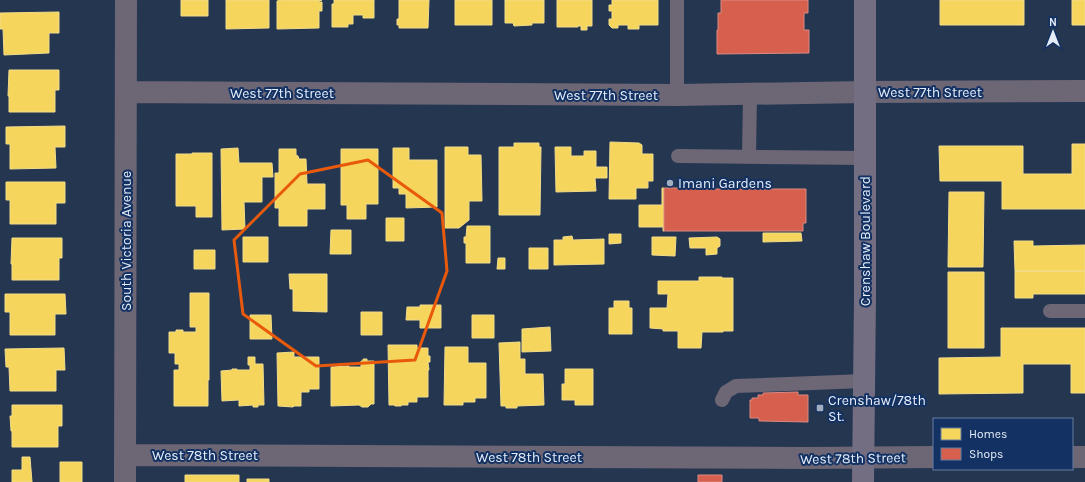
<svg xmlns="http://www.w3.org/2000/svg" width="1085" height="482" font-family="Karla,sans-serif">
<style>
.homes{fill:#f6d55c;stroke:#f1dc8b}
.shops{fill:#d6604d;stroke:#da8a81}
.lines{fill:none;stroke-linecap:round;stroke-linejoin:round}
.service{stroke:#6c6675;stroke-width:14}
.minor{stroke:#6c6675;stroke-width:22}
.primary{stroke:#746e83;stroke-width:22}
.marked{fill:none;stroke:#e8590c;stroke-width:3;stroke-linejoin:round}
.poi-dot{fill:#a2adbe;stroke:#133263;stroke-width:1.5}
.labels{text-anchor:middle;stroke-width:4;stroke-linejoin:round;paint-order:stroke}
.street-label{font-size:14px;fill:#e5edf9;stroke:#133263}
.poi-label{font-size:14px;fill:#e5edf9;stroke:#133263;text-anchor:start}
</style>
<rect width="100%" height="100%" fill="#253651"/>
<path class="homes" d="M181,0H208V16H181Z
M226,0H269V28L226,29Z
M281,0H322L319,1V2H322V11H319V28L277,29V1Z
M334,0H374V18H363V15H353V24H348V27H332V4H334Z
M399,0H429L428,28H399V25H397V19H399Z
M455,0H492V25H455Z
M505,0H544V23H532V25L514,26L513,23H505Z
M557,0H592V26H587V30H581V26H578V27H557Z
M612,0H658V25H639V29H628V25H618V28H612L609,25V19H612V11H609V5H612Z
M940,0H1024V25H940Z
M1072,0H1085V25H1072Z
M59,12V33H49V53L4,55L3,29H0V13Z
M9,70H59V90H55V112H9V96H8Z
M65,126V147H55L56,168L10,169V144H6V127Z
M610,142L639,143L642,145V154H653V181H648V188H636V199H609Z
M514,143H539V147H541L540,215H499V147H514Z
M1072,144H1085V209H1002V181H940L939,146H1023V174H1072Z
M445,147H468V155H481L482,201H469V220L459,228H445Z
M555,147H571V156H584V151H596V167H607V178H595L596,191L556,192Z
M238,148L239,163H272L273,177H262V202H244L245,229L222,230L221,149Z
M393,148H409V160H437V207L406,208V194H399V188H393Z
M279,149H296V155L298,156L299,159H306L307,184H325V209H307V226H279V208H275V173H279Z
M341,149H378V204H366V219H347V205H341Z
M192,153H212V217H196V206H176V154H192Z
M6,182H65V203H56V224H10V200H6Z
M662,188H664V231H663V227H639V205H662Z
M949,192H984L983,267H948Z
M386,218H404V241H386Z
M467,226H490V263H466V243H464V237H466Z
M331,230H351V254H330Z
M763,233H801L802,241L763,242Z
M609,234H621V243L609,244Z
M572,236L573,240L604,239V264L554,265V240H563V237Z
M243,237H268V262H243Z
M652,237H676L675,256L652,255Z
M717,237L720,239V246L717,248V254L706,255V248H690L689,238Z
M12,238H62V258H59V280H12V264H11Z
M1014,241H1033V246L1085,245V271H1015Z
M529,248H548V269H529Z
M194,250H215V269H194Z
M498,258H505V269H497Z
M1015,271H1085V294H1033V298H1015Z
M948,272H984V348H948Z
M289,274H327V312L293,311V289H290Z
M699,277H722V278H733V331H723V332H702L701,348H678V331H663V329L650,328V308H667L668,294H658V281H699Z
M190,293H209V380H208V406H174V370H179V364H175V353H169V332H176V330H183V332H196V327H190Z
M5,294H65L66,314H55V335H10V312H5Z
M614,301H629V308H632V334H609V308H614Z
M420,305H441V328H420V320H406L407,307H420Z
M361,312H382V335H361Z
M250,315H271L272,339H250Z
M472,315H494V338H472Z
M550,327L551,351L522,352V329Z
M1001,328H1085V393H1071V364H1023V393L939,394V358L1001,357Z
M520,342V359H525V374H543L544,405L517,406V408H506V406H501L499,343Z
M388,345H417V348H428V356H430V362H428L429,370H428V397H417V402H408V405H402L401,406H395L394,405H389Z
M445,347H468V363H486V398H475V402H463V405H444Z
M64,348L65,370H56V391H10L9,367H6L5,349Z
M294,352V357H319V389H309V392H301V406H294L293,407L278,406L277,353Z
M248,357H255V364H263L264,405H258V407H253V405L239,406V400L222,401L221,371L232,370V369H237V370H250V365H248Z
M363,359H367V361H374V404H371L368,407H362L359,405L331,406V367L349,366V367H361V361H363Z
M565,369H593V405H575V400H562V384H565Z
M12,405H62V426H58V447H12V431H11L10,416H12Z
M22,457H30L32,482H12V470H22Z
M60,462H82V482H60Z
M185,475H239V482H185Z
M247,479H269V482H247Z"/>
<path class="shops" d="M721,0H808V13H804V30H809V53L717,54V30H718V13H721Z
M664,188H705V189H806V223H803V231H664Z
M798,392V395H808V422L759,421V418H750V400H752V398H758V395H763V393Z
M698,475H722V482H698Z"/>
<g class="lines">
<path class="service" d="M677,0V95
M678,156L865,158
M749,157L750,94
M1050,311H1085
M722,400L726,392L736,386L864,381"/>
<path class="minor" d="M126,92L677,95L865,92L1085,91
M125,455L806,458L934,457
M1072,457H1085
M125,482L126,0"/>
<path class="primary" d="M863,482L865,296V0"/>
</g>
<path class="marked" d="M368,160L442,213L447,271L415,360L316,366L243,314L234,240L300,174Z"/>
<g class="poi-dot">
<circle cx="670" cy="183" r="4"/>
<rect x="816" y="404" width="8" height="8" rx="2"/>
</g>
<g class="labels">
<g class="street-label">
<text x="930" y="97">West 77th Street</text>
<text x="282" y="98">West 77th Street</text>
<text x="606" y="100">West 77th Street</text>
<text transform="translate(126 241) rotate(-90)" y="5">South Victoria Avenue</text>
<text transform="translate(865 241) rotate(-90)" y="5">Crenshaw Boulevard</text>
<text x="205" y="460">West 78th Street</text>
<text x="529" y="462">West 78th Street</text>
<text transform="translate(853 458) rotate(-1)" y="5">West 78th Street</text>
</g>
<g class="poi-label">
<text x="678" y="188">Imani Gardens</text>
<text x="828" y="405">Crenshaw/78th<tspan x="828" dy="16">St.</tspan></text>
</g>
</g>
<rect x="933" y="418" width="140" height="52" fill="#133263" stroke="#677d9f"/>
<rect x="941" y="428" width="20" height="12" fill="#f6d55c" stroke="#677d9f"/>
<text x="969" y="438" font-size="12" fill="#e5edf9">Homes</text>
<rect x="941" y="448" width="20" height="12" fill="#d6604d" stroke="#677d9f"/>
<text x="969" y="458" font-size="12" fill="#e5edf9">Shops</text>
<g transform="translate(1053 32)" stroke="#133263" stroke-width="3" paint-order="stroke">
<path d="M0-3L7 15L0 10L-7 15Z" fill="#e5edf9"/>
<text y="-6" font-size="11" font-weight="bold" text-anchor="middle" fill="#e5edf9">N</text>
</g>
</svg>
